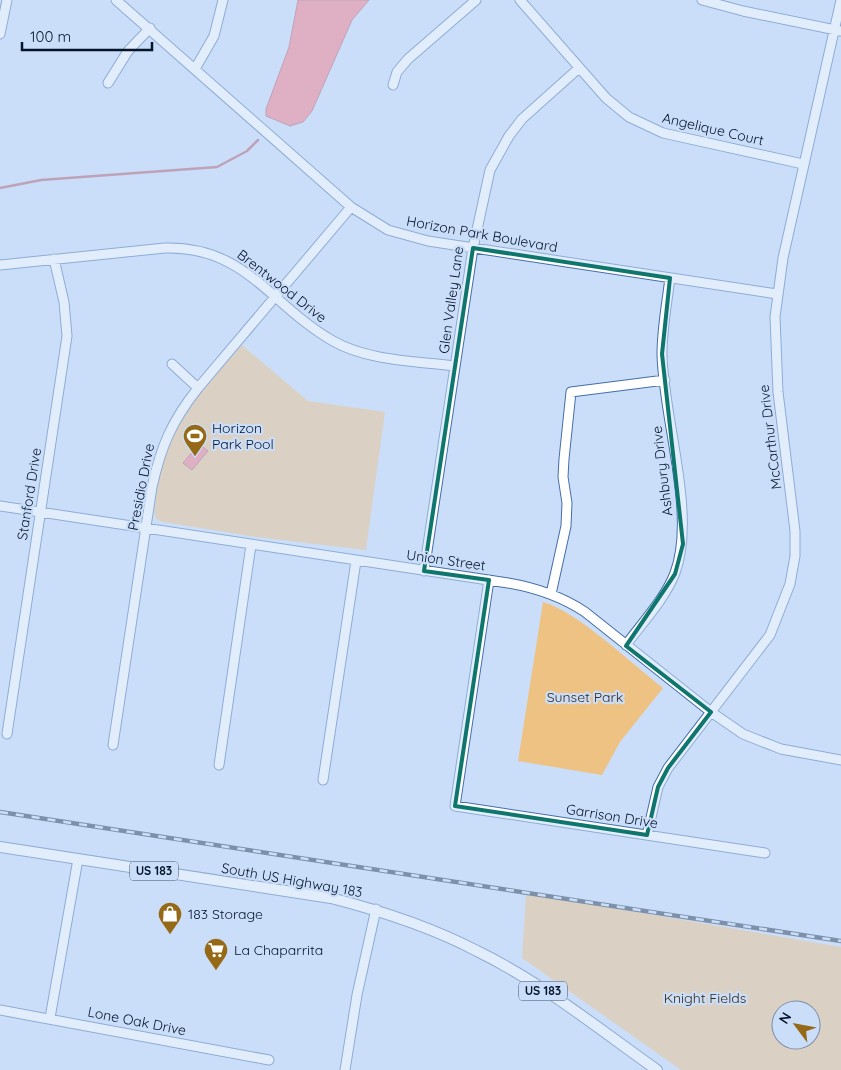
<svg xmlns="http://www.w3.org/2000/svg" width="841" height="1070" font-family="Quicksand,sans-serif">
<style>
.green{fill:#edc283;fill-rule:evenodd}
.water{fill:#f97983;stroke:#b05b69}
.lines{fill:none;stroke-linecap:round;stroke-linejoin:round}
.stream{stroke:#b05b69;stroke-width:2.5}
.minor-casing{stroke:#446eaa;stroke-width:11}
.major-casing{stroke:#446eaa;stroke-width:12}
.minor{stroke:#fff;stroke-width:9}
.major{stroke:#fff;stroke-width:10}
.rail-casing{stroke:#203148;stroke-width:4.5}
.rail{stroke:#cbdef9;stroke-width:2.5;stroke-dasharray:8;stroke-linecap:butt}
.marked{fill:none;stroke:#0f766e;stroke-width:4;stroke-linejoin:round}
.labels{text-anchor:middle;stroke-width:4.5;stroke-linejoin:round;paint-order:stroke}
.shield{fill:#cbdef9;stroke:#405169;stroke-width:1}
.shield-label{font-size:12px;font-weight:bold;fill:#04142b}
.street-label{font-size:14px;fill:#04142b;stroke:#cbdef9}
.poi-label{font-size:14px;fill:#04142b;stroke:#cbdef9;text-anchor:start}
.park-label{font-size:14px;fill:#362915;stroke:#cbdef9}
</style>
<rect width="100%" height="100%" fill="#cbdef9"/>
<path class="green" d="M242,345L308,401L385,412L366,550L256,537L163,522L156,519L154,512C157,494 158,475 163,458C178,413 211,380 242,345Z
M543,602C578,612 632,664 663,688L620,742L602,775L518,761Z
M526,893L841,947V1070H681L522,958ZM781,1010H811V1040H781Z"/>
<path class="water" d="M298,0H369L352,20L312,111L303,122L290,126L266,116V109L289,47Z
M199,444L208,451L192,470L183,463Z"/>
<g class="lines">
<path class="stream" d="M0,188L41,180L217,167L247,151L258,140"/>
<defs>
<path id="minor" d="M116,0L351,207L388,230L428,241L777,294
M520,0L606,98L629,117L663,133L803,164
M702,0L743,11L841,31
M0,34L7,0
M195,69L214,36L223,0
M108,83L128,51L150,28
M393,85L397,72L408,59L476,0
M0,265L165,248C246,246 270,305 333,341C368,361 416,361 455,366
M172,364L198,388
M0,506L508,583C537,588 561,596 585,612L711,712L743,734L781,749L841,760
M424,571L473,248L490,170L509,136L522,119L579,68
M489,580L455,806L765,853
M551,594L566,526L567,503L563,477L564,459L571,392L665,380
M626,645C642,623 665,599 675,573C697,514 663,418 662,354C662,328 667,303 670,278
M7,734L67,336L64,302L54,259
M113,745L152,487C161,446 172,421 198,388L351,207
M219,765L251,545
M323,780L356,561
M647,835L658,787L668,768L770,635L790,584L795,556V531L778,392L775,317L783,258L841,0
M0,1010L269,1060
M50,1018L78,859
M345,1070L357,995L376,909"/>
<path id="major" d="M0,847L331,898C382,911 431,927 477,951C541,982 599,1029 657,1070"/>
</defs>
<use href="#minor" class="minor-casing"/>
<use href="#major" class="major-casing"/>
<use href="#minor" class="minor"/>
<use href="#major" class="major"/>
<defs>
<path id="rail" d="M0,812L841,941"/>
</defs>
<use href="#rail" class="rail-casing"/>
<use href="#rail" class="rail"/>
</g>
<path d="M0 0H841V1070H0ZM473,248L670,278L662,354L683,544L675,574L626,646L711,712L668,768L658,787L647,835L455,806L489,580L424,571Z" fill="#cbdef9" fill-opacity=".55" fill-rule="evenodd"/>
<path class="marked" d="M473,248L670,278L662,354L683,544L675,574L626,646L711,712L668,768L658,787L647,835L455,806L489,580L424,571Z"/>
<defs>
<symbol id="stadium-pin" viewBox="-11 -11 22 30"><path d="M0 17L-7.5 6A9.5 9.5 0 1 1 7.5 6Z" fill="#956916" stroke="#cbdef9"/><path d="M0-5a6.5 5 0 1 0 0 10a6.5 5 0 1 0 0-10ZM-3.5-1.8h7v3.6h-7Z" fill="#fff"/></symbol>
<symbol id="shop-pin" viewBox="-11 -11 22 30"><path d="M0 17L-7.5 6A9.5 9.5 0 1 1 7.5 6Z" fill="#956916" stroke="#cbdef9"/><path d="M-5-2.5h2.3a2.7 3.5 0 0 1 5.4 0H5L5.5 6h-11ZM-1.5-2.5h3a1.5 2.3 0 0 0-3 0Z" fill="#fff"/></symbol>
<symbol id="supermarket-pin" viewBox="-11 -11 22 30"><path d="M0 17L-7.5 6A9.5 9.5 0 1 1 7.5 6Z" fill="#956916" stroke="#cbdef9"/><path d="M-6-5.5h2.5l.6 2H6L4.5 2H-2.5L-4.4-4H-6ZM-1.5 3.2a1.3 1.3 0 1 0 .1 0ZM3 3.2a1.3 1.3 0 1 0 .1 0Z" fill="#fff"/></symbol>
</defs>
<g fill-rule="evenodd">
<use href="#stadium-pin" x="181" y="422" width="28" height="38"/>
<use href="#shop-pin" x="156" y="900" width="28" height="38"/>
<use href="#supermarket-pin" x="202" y="936" width="28" height="38"/>
</g>
<g class="labels">
<g class="shield">
<rect x="130" y="861.5" width="48" height="19" rx="4"/>
<rect x="519" y="981.5" width="48" height="19" rx="4"/>
</g>
<g class="shield-label">
<text x="154" y="875">US 183</text>
<text x="543" y="995">US 183</text>
</g>
<g class="street-label">
<text transform="translate(713 129) rotate(13)" y="5">Angelique Court</text>
<text transform="translate(482 234) rotate(10)" y="5">Horizon Park Boulevard</text>
<text transform="translate(282 286) rotate(38)" y="5">Brentwood Drive</text>
<text transform="translate(451 300) rotate(-82)" y="5">Glen Valley Lane</text>
<text transform="translate(770 437) rotate(-97)" y="5">McCarthur Drive</text>
<text transform="translate(662 471) rotate(-97)" y="5">Ashbury Drive</text>
<text transform="translate(141 487) rotate(-79)" y="5">Presidio Drive</text>
<text transform="translate(29 494) rotate(-81)" y="5">Stanford Drive</text>
<text transform="translate(446 560) rotate(8)" y="5">Union Street</text>
<text transform="translate(612 816) rotate(9)" y="5">Garrison Drive</text>
<text transform="translate(292 880) rotate(10)" y="5">South US Highway 183</text>
<text transform="translate(137 1021) rotate(11)" y="5">Lone Oak Drive</text>
</g>
<g class="poi-label">
<text x="212" y="433">Horizon<tspan x="212" dy="16">Park Pool</tspan></text>
<text x="188" y="919">183 Storage</text>
<text x="234" y="955">La Chaparrita</text>
</g>
<g class="park-label">
<text x="585" y="702">Sunset Park</text>
<text x="705" y="1003">Knight Fields</text>
</g>
</g>
<g transform="translate(796 1025) rotate(302)"><circle r="24" fill="#cbdef9" stroke="#7b8da7"/>
<path d="M0-4L9 19L0 12L-9 19Z" fill="#956916"/>
<text y="-8" font-size="14" font-weight="bold" text-anchor="middle" fill="#04142b">N</text>
</g>
<path d="M22 42v8h130v-8" fill="none" stroke="#04142b" stroke-width="2.5"/>
<text x="30" y="42" font-size="15" fill="#04142b" stroke="#cbdef9" stroke-width="4" paint-order="stroke">100 m</text>
</svg>
